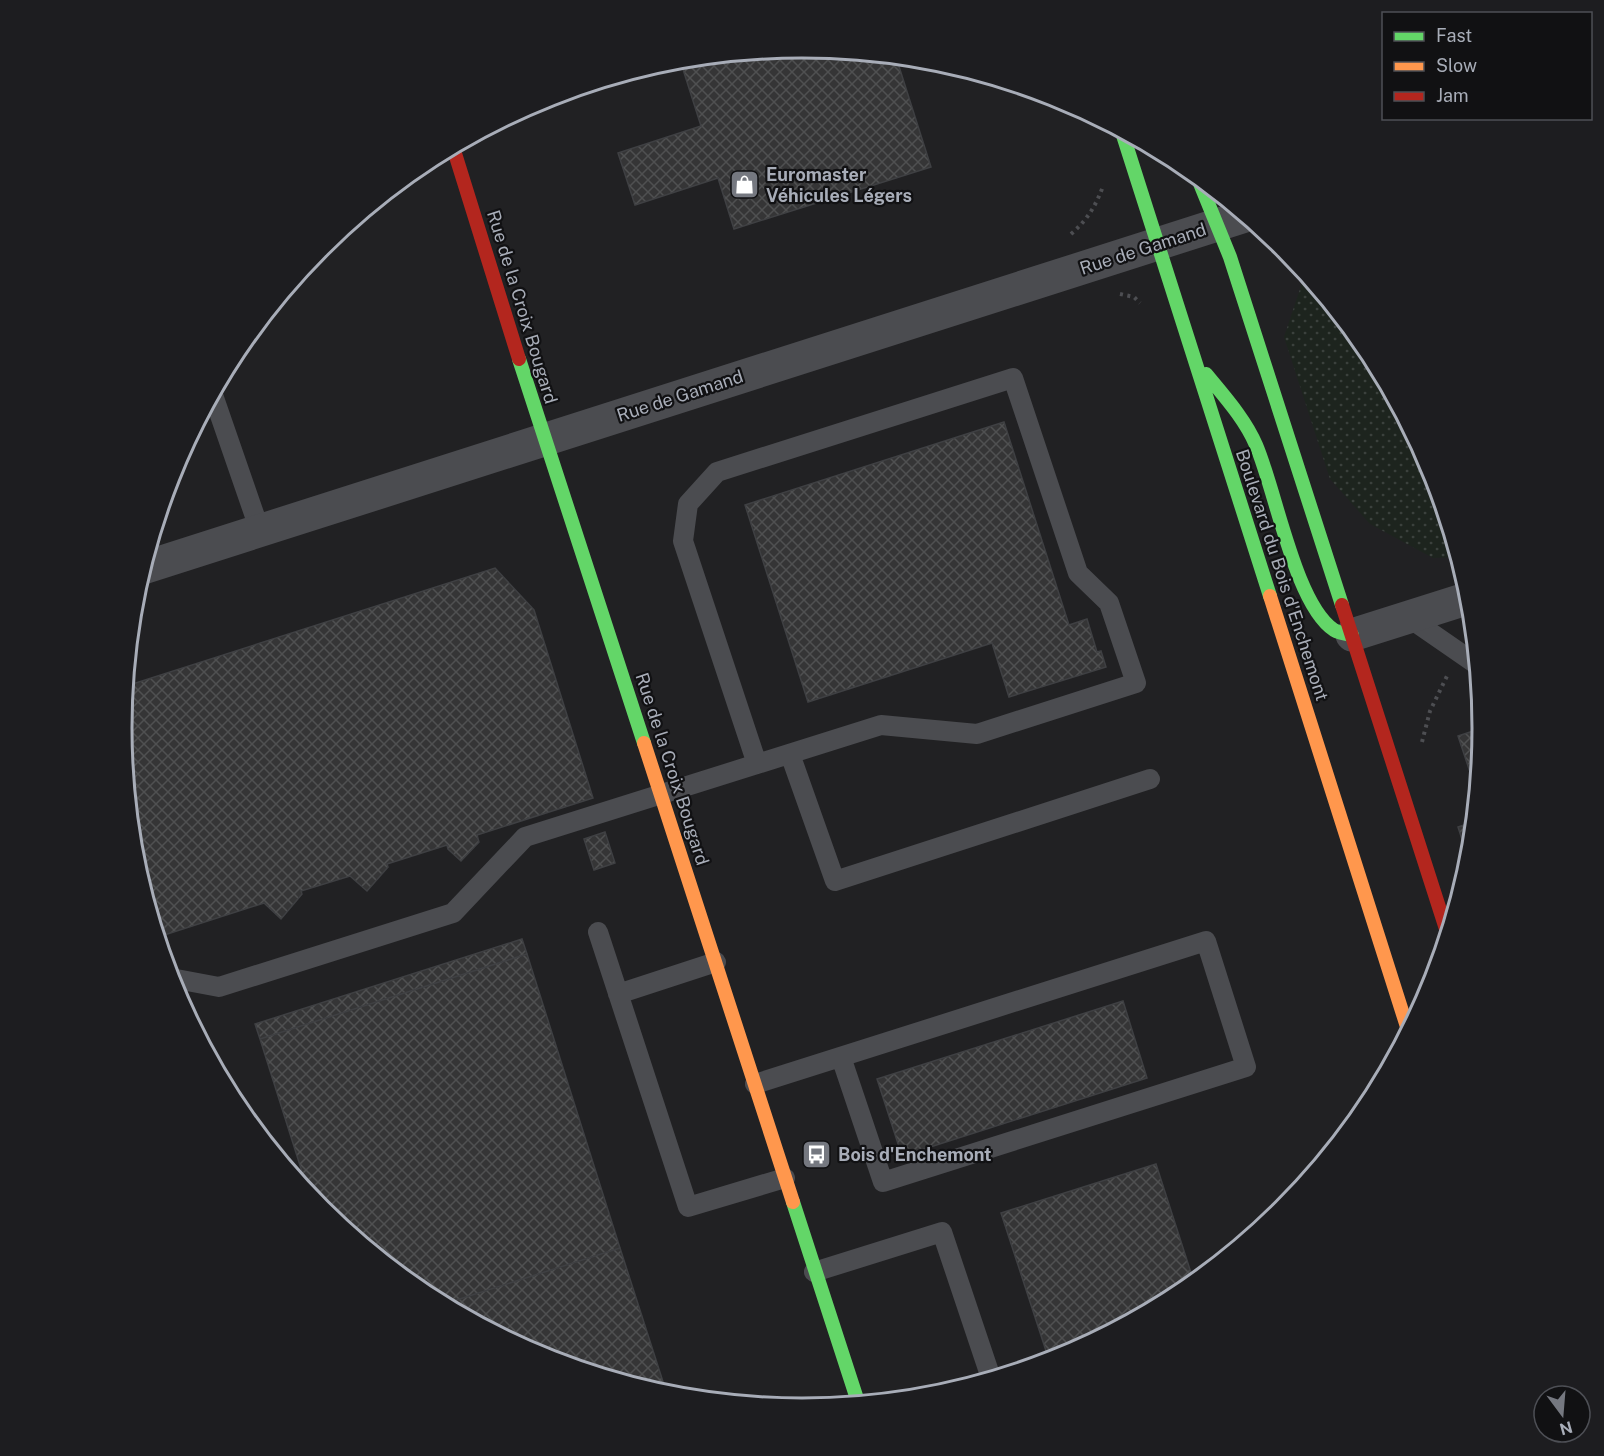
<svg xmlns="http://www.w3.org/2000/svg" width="1604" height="1456" font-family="'Public Sans',sans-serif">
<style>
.built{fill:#212123}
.grass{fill:url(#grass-dots)}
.building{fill:url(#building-cross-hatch);stroke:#3f4043;stroke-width:1.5}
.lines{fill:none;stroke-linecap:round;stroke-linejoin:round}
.path{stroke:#4d4e52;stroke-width:4;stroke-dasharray:3 4.5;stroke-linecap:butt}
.lane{stroke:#4b4c50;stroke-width:20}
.street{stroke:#4b4c50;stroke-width:33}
.fast{stroke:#63d668;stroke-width:14}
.slow{stroke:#ff974d;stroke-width:14}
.jam{stroke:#b3261e;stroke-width:14}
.labels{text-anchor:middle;stroke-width:4.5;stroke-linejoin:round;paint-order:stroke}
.poi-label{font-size:18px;font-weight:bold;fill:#a8adb8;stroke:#111113;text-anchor:start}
.street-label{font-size:18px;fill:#a8adb8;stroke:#111113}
.rim{fill:none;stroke:#a8adb8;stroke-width:3}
</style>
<defs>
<pattern id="grass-dots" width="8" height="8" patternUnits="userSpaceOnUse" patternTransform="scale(1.5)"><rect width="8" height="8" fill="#1d241e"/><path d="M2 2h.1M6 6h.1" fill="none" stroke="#3b413d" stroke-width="1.8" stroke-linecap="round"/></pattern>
<pattern id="building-cross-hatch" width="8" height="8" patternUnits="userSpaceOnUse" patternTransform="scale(1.5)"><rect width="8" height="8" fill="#353536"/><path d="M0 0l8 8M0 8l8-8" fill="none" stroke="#4f5051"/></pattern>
</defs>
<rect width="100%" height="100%" fill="#171717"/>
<path class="built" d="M124 728a678 678 0 1 1 1356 0a678 678 0 1 1-1356 0Z"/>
<path class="grass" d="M1305,274L1368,351L1430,468L1457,557L1433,558L1370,524L1330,479L1284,337Z"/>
<path class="building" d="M802,48L896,57L931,167L734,229L718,178L635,205L618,153L701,126L680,60Z
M1004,422L1069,625L1087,619L1097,652L1101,651L1106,667L1009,697L992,643L808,702L745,505Z
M495,568L534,610L593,798L477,835L479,842L461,861L448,849L447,845L387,864L388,867L367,891L350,876L301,891L302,894L281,919L264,903L158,937L135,860L122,728L126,686Z
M1482,728L1476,790L1458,736Z
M1473,822L1469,861L1458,827Z
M605,832L615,863L594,870L584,839Z
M522,939L527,954L260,1039L255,1024Z
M527,954L620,1248L444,1304L424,1293L321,1209L309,1194L260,1039Z
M1123,1001L1147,1078L902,1156L877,1079Z
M815,1142L821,1162L814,1164L807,1144Z
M1156,1164L1194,1282L1179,1294L1062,1356L1049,1360L1001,1213Z
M620,1248L667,1394L541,1356L444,1304Z"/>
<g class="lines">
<path class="path" d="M1071,234C1087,220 1096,206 1103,186
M1120,294L1134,297L1140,303
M1422,742L1430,711L1447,676"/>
<path class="lane" d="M213,395L260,531
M1408,617L1476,664
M790,754L835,881L1150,779
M598,932L688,1207L785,1178
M171,978L219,987L453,913L525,837L881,725L977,734L1136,683L1109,603L1078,573L1013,378L717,472L688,504L683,541L757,764
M618,994L716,962
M755,1084L1206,941L1246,1067L883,1182L841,1057
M814,1272L942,1232L991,1378"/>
<path class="street" d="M143,568L1245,216
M1352,635L1469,598"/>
<path class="fast" d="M1122,132L1270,596
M1197,176L1230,257L1342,605
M519,359L644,743
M1206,374C1224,396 1245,419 1256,445C1276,491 1295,604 1334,630C1339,633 1346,634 1352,635
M793,1202L858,1402"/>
<path class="slow" d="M1270,596L1408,1030
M644,743L793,1202"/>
<path class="jam" d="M453,147L519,359
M1342,605L1447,932"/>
</g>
<defs>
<symbol id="shop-square" viewBox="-11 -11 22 22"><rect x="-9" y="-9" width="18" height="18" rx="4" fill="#757880" stroke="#111113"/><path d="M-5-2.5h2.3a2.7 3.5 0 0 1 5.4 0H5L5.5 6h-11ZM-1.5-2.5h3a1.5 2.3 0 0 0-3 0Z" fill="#fff"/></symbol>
<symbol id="bus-square" viewBox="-11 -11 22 22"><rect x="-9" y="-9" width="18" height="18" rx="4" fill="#757880" stroke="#111113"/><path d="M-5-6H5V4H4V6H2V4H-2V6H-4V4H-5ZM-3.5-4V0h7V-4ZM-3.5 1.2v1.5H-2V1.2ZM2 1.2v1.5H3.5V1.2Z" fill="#fff"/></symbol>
</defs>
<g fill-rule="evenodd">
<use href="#shop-square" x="728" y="168" width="33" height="33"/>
<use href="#bus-square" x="800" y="1138" width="33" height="33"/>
</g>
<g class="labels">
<g class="poi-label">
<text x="766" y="181">Euromaster<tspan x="766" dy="21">Véhicules Légers</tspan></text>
<text x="838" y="1161">Bois d'Enchemont</text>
</g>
<g class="street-label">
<text transform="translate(1143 249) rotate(-18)" y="6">Rue de Gamand</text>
<text transform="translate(522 307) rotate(73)" y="6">Rue de la Croix Bougard</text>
<text transform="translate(680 396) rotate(-18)" y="6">Rue de Gamand</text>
<text transform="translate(1282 575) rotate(72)" y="6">Boulevard du Bois d'Enchemont</text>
<text transform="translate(672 769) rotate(72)" y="6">Rue de la Croix Bougard</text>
</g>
</g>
<path d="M0 0H1604V1456H0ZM132 728a670 670 0 1 1 1340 0a670 670 0 1 1-1340 0Z" fill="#1d1d20" fill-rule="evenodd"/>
<path class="rim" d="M132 728a670 670 0 1 1 1340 0a670 670 0 1 1-1340 0Z"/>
<rect x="1382" y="12" width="210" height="108" fill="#111113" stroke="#4d4f55" stroke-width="1.5"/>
<rect x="1394" y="32" width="30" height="9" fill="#63d668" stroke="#4d4f55" stroke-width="1.5"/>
<text x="1436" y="42" font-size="18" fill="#a8adb8">Fast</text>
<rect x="1394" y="62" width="30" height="9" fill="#ff974d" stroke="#4d4f55" stroke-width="1.5"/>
<text x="1436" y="72" font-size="18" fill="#a8adb8">Slow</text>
<rect x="1394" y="92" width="30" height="9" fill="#b3261e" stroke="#4d4f55" stroke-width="1.5"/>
<text x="1436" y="102" font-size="18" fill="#a8adb8">Jam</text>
<g transform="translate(1562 1414) rotate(164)"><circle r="28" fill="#111113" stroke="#4d4f55" stroke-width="1.5"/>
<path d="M0-4.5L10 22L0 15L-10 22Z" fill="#757880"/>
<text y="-9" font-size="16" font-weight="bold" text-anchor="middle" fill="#a8adb8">N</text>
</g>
</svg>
